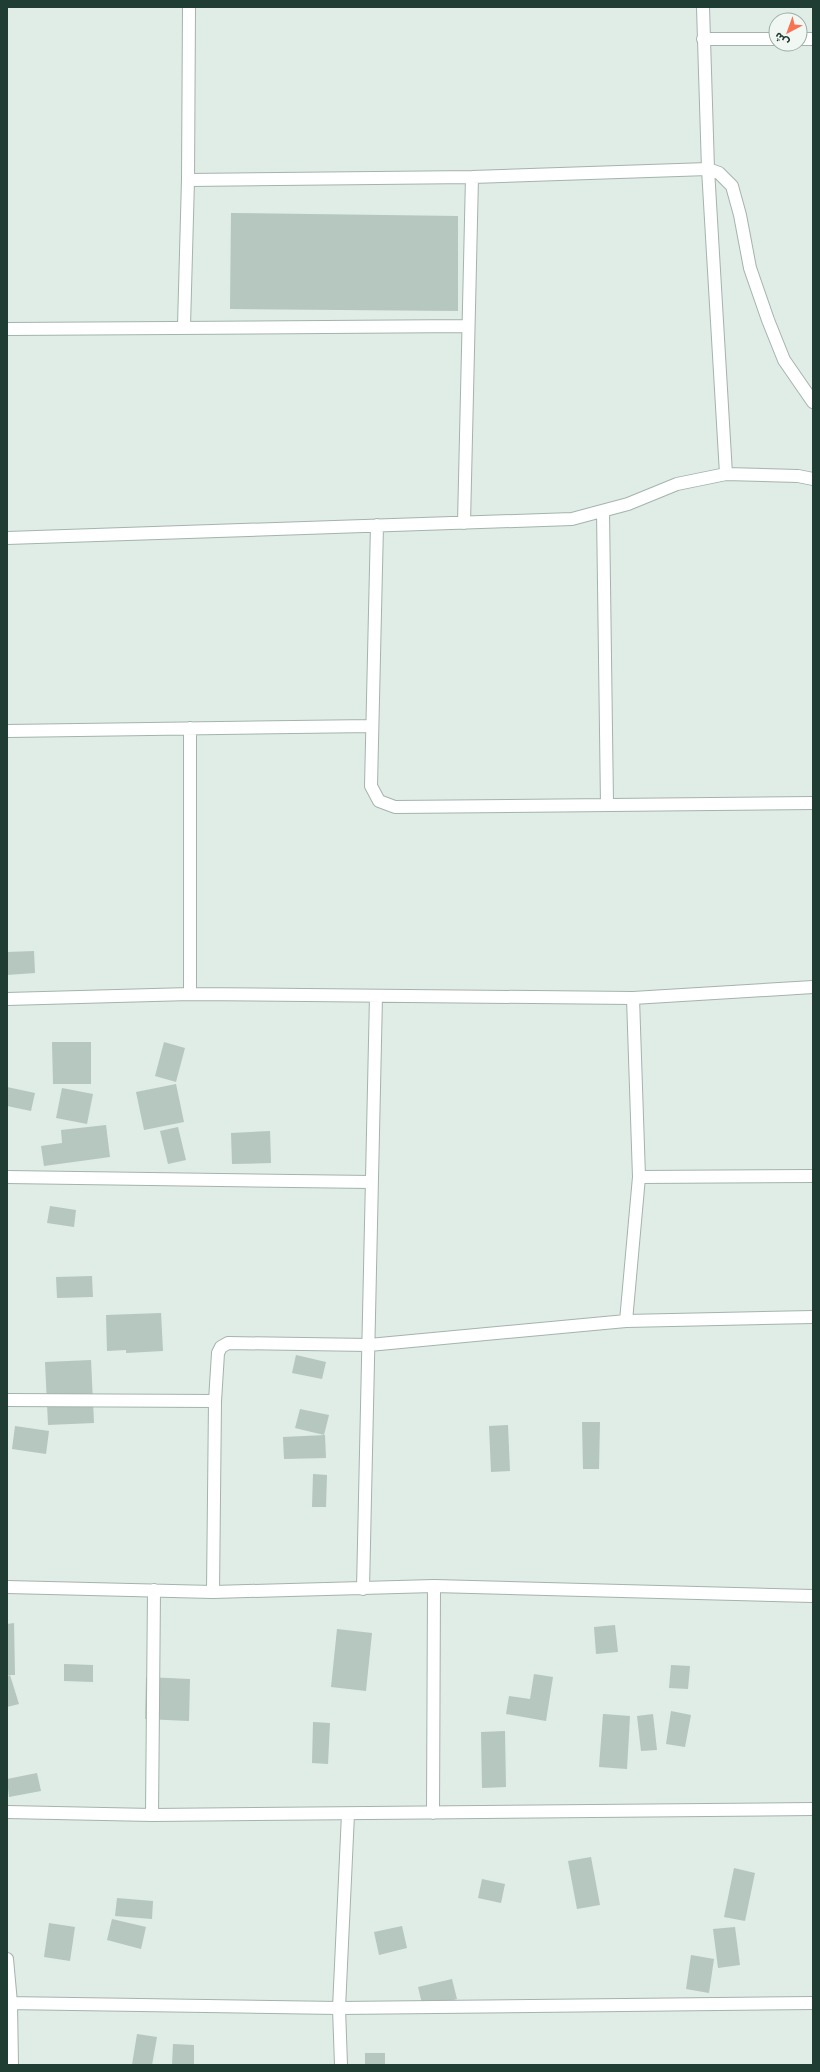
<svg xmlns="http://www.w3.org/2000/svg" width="820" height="2072" font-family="Overpass,'Noto Sans Arabic',sans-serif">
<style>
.building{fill:#b5c7bf}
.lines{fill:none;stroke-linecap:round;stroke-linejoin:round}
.street-casing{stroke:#a3b4ad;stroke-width:14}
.street{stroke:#fff;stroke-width:12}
</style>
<rect width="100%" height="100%" fill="#e0ece6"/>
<path class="building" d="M231,213L458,216V311L230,309Z
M34,951L35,973L7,975V952Z
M52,1042H91V1084H53Z
M164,1042L185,1048L176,1082L155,1076Z
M176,1084L184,1122L144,1130L136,1092Z
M7,1087L35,1093L31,1111L7,1106Z
M62,1088L93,1094L87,1124L56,1118Z
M106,1125L110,1157L44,1166L41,1146L62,1143L61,1130Z
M178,1127L186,1160L168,1164L160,1131Z
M270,1131L271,1163L232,1164L231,1133Z
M50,1206L76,1210L74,1227L47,1223Z
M92,1276L93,1297L57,1298L56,1277Z
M161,1313L163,1351L126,1353V1350L107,1351L106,1315Z
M296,1355L326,1362L322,1379L292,1373Z
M91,1360L94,1423L48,1425L45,1362Z
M300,1409L329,1415L324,1435L295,1428Z
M582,1422H600L599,1469H583Z
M508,1425L510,1471L491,1472L489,1426Z
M15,1426L49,1431L46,1454L12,1449Z
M325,1435L326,1458L284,1459L283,1437Z
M313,1474L327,1475L326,1507H312Z
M14,1623L15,1675H7V1624Z
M615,1625L618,1652L596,1654L594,1627Z
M337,1629L372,1633L366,1691L331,1687Z
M64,1664L93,1665V1682L64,1681Z
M671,1665L690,1666L688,1689L669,1688Z
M534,1674L553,1677L546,1721L506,1714L509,1696L530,1699Z
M10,1675L19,1704L7,1707V1676Z
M146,1677L190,1679L189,1721L145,1719Z
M671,1711L691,1715L685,1747L666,1744Z
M603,1714L630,1716L627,1769L599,1767Z
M653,1714L657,1750L641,1751L637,1716Z
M313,1722L330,1723L328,1764L312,1763Z
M505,1731L506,1787L482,1788L481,1732Z
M37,1773L41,1791L9,1797L7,1779Z
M591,1857L600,1905L577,1909L568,1861Z
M734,1868L755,1873L745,1921L724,1917Z
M482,1879L505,1884L501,1903L478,1898Z
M117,1898L153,1901L152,1919L115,1916Z
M112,1919L146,1927L141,1949L107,1940Z
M49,1923L75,1927L70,1961L44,1957Z
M402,1926L407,1948L379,1955L374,1932Z
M735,1927L740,1965L718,1968L713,1929Z
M691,1955L714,1959L709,1993L686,1989Z
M452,1979L457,1999L423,2008L418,1987Z
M137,2034L157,2037L152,2065H132Z
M173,2044L194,2045V2065H172Z
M365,2053H385V2065H365Z"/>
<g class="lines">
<defs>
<path id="street" d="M703,7L708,169L726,474
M703,39H776
M800,39H813
M188,180L472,177L708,169L719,173L732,186L740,215L750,268L768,320L784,360L813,402
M184,326L188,180L189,7
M7,329L468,326
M603,511L607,804
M464,523L472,177
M377,525L371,786L379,801L395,807L813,803
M7,538L572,519L628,504L677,484L726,474L798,476L813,479
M7,731L372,726
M190,994V728
M7,999L190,994L633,998L813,987
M7,1177L371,1182
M639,1177L813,1176
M626,1321L639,1177L633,998
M7,1400L215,1401L213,1592
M215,1401L218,1353L221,1347L228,1343L369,1345L626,1321L813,1317
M7,1587L213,1592L434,1586L813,1596
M363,1589L376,996
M7,1812L152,1815L813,1809
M433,1813L434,1586
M152,1815L154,1590
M7,1959L11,2003L12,2065
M7,2003L339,2008L813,2003
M341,2065L339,2008L348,1814"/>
</defs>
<use href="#street" class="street-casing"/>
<use href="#street" class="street"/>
</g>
<rect width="820" height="2072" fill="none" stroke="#203d34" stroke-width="16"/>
<g transform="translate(788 32) rotate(221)"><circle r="19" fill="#f1f8f4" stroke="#9dada7"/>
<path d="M0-3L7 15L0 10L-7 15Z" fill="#f77353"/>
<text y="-6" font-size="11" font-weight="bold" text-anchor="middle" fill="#203d34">ش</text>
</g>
</svg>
